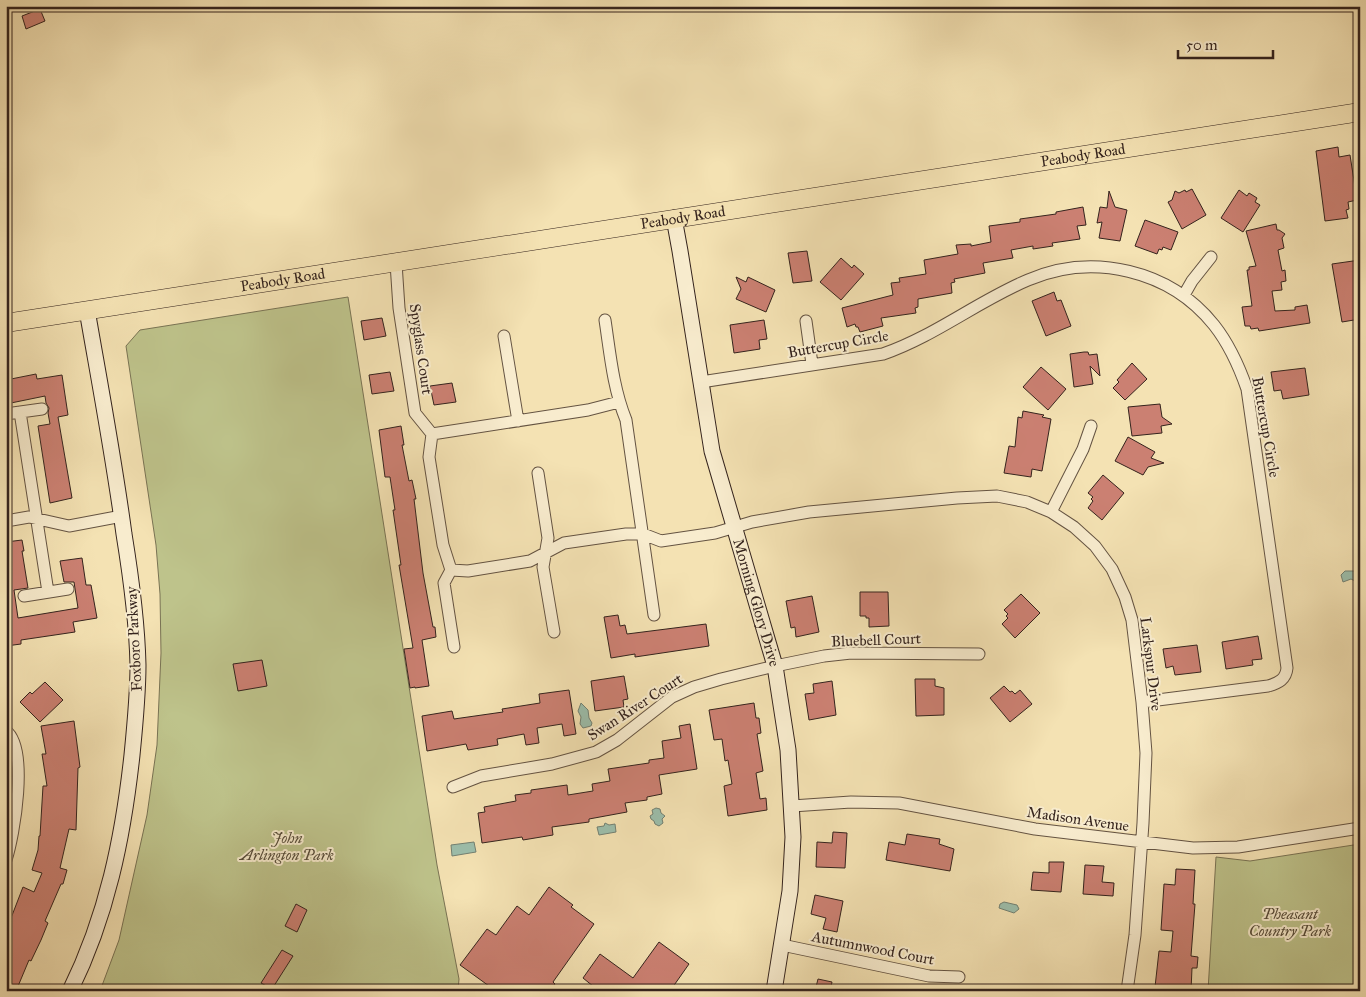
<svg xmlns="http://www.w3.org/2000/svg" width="1366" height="997" font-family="'IM FELL Great Primer',serif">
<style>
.green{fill:#bec38b;stroke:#797354}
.water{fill:#9cbeab;stroke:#728072}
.building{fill:#cb8072;stroke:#34231d}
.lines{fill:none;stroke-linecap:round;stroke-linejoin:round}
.street-casing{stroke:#645342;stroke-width:13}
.secondary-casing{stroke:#34231d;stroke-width:17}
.primary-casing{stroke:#34231d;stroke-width:19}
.street{stroke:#f8ecce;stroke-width:11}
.secondary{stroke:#f8ecce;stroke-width:15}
.primary{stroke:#f4e2b3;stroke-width:18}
.labels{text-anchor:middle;stroke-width:4;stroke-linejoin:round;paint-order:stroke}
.street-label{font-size:15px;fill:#34231d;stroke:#f8ecce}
.park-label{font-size:15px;font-style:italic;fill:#564b38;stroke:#f8ecce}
</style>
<rect width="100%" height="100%" fill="#f4e2b3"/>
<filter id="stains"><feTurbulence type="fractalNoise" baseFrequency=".004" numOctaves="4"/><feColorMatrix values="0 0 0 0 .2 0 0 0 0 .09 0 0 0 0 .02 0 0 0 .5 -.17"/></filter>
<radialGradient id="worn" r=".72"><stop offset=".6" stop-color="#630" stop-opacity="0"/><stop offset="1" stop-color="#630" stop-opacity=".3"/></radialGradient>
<path class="green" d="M348,297L437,865L459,979L458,991H100L119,940L147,815L157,745L161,653L160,594L156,545L126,346L140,330Z
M1360,844V991H1208L1216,857L1250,861Z"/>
<path class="water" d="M1345,571H1354L1360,575L1357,582L1351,579L1343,582L1341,575Z
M581,703L588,710L589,718L592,723L591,726L583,728L580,724L581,717L578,711Z
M656,808L660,809L661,813L665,816L662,819L663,823L659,826L655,824L654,821L651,819L650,816L653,814L652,810Z
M605,823L609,825L615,824L616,832L599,835L597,827L604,826Z
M474,842L476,852L452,856L451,845Z
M1004,902L1017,905L1019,909L1014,913L999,908L1000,904Z"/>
<path class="building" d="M40,9L45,21L26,29L22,16Z
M1338,147L1339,157L1350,155L1357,200L1348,202L1349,209L1346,210L1348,218L1325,221L1316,151Z
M1192,189L1206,215L1182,229L1168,202L1172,200L1175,191L1179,193L1185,190L1186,192Z
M1239,190L1247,196L1249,193L1257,198L1255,202L1260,205L1243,232L1221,218Z
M1109,191L1115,207L1127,210L1120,241L1099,238L1102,222L1097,223L1100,207L1107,208Z
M1083,207L1086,225L1077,226L1080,239L1052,243L1053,246L1033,249V246L1011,250L1013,258L983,263L985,273L954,279L955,282L951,283L952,293L918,299V307L915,308L916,313L881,318L883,326L860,332L858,327H856L855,324L847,327L842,308L893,295L891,283L900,282L899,278L926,274L924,260L958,254L956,245L971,244V246L991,242L989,226L1020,222V219L1056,214V212Z
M1145,220L1178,232L1171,250L1163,247L1162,250L1159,249L1157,254L1135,246Z
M1276,224L1277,230H1279L1285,234L1282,238L1284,248L1278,250L1282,271L1285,270L1286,281L1281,282L1282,290L1272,291L1275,311L1295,310V307L1307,305L1310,323L1259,331L1258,328L1251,329L1250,326H1245L1242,307L1252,306L1247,270H1249V267L1256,266L1246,231Z
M807,251L812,281L793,283L788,253Z
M841,258L852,268L854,265L864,274L841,300L820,282Z
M1360,260V319L1342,322L1332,264Z
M736,277L746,282L748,277L775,290L766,312L736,299L741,289Z
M1054,292L1057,301L1061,300L1071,326L1046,336L1032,301Z
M382,318L386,336L364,340L361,321Z
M764,320L767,339L759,340L760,349L734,353L730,325Z
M1084,352H1088L1089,355L1097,354L1100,376L1090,366L1093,384L1074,387L1070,354Z
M1132,363L1147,379L1125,400L1113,388L1119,382L1117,380Z
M1041,367L1066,389L1048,410L1023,387Z
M1305,368L1309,395L1283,399L1281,390L1274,391L1271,372Z
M390,372L394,391L372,394L369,375Z
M36,374L37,379L62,375L68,415L58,417L72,498L50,503L38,426L50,424L48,413L49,408L46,403L45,396L6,404V380Z
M452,383L456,402L434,405L430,386Z
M1160,404L1162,417L1172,424L1161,426L1162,433L1132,436L1128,407Z
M1023,411L1044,415L1042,417L1051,419L1042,471L1032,469L1031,477L1004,473L1009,446L1015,447L1018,417L1022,418Z
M401,426L404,445H402L409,481L412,480L416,499H414L423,573L433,627H435L436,637L422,640L429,686L415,688V687L410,688L404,649L413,648L399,565H401L393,510H395L390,477H385L379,430Z
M1128,437L1155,452L1151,458L1164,463L1148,467L1143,475L1115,461Z
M1103,475L1124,493L1102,520L1088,508L1093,501L1091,499L1093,497L1088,493Z
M22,540L24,551H22L28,588L14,590L18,618L78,608L74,582H64L60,561L82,558L86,585H91L97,618L73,622L75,632L21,640V644L6,646V542Z
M860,592H888L889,626L869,627V618H866V616H860Z
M1021,594L1040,613L1015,638L1002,624L1008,618L1006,616L1008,614L1004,610Z
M812,596L819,632L796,637L795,627L791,628L786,601Z
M618,615L620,626L625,625L627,634L706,624L709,646L635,657V654L611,658L604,617Z
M1258,636L1262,659L1252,660L1253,665L1226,669L1222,642Z
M1197,645L1201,672L1175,675L1173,666L1166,668L1163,649Z
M262,660L267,686L238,691L233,664Z
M624,676L628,699L623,700L624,707L595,711L591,681Z
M915,679H935V686L944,688V715L916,716Z
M832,681L836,715L809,720L805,694L814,693L813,684Z
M45,682L63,700L40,722L20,702L30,692L32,694Z
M1004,686L1010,692L1012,691L1015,694L1020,690L1032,704L1010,722L990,698Z
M569,690L576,734L564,736L562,724L537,728L539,743L526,745L524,734L497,739L498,745L468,750L466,744L427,751L422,716L452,711L454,719L503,712L502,709L540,703L539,694Z
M754,703L756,718H759L761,733L757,734L763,771L756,773L760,799L766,798L767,810L728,816L724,786L732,784L728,760L725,761L722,739L714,740L709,710Z
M74,721L80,767L78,768L76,830L69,829L60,868L67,870L63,884H61L45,921L48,923L41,940L31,961L29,960L16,991L6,986V931L23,887L34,892L42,873L32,870L38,850L39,836H40L43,786H47L42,754H46L41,726Z
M690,724L697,769L659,775L662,794L647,797V800L625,803L627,812L589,819V822L552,827L553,835L523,840L522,837L482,843L478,813L485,812L484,807L516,801L515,795L531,793V790L567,785L568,795L593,791L592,784L610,781L608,769L649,763V760L664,758L662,741L681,738L679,726Z
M833,832L847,833L845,868L816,867L817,842L832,843Z
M907,834L940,839L939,844L954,849L950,871L886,860L889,842L905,845Z
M1049,862H1064L1061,892L1031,890L1033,872L1049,873Z
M1085,865L1104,866L1102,882L1114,883L1113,896L1083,894Z
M1176,869L1195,870L1193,904H1195L1191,956L1198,957L1197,968H1192L1191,991H1165V988L1155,987L1159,951L1171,952L1173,931L1161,930L1164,884L1175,885Z
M549,887L573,905L571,907L594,924L553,982L555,984L550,991H486L489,986L460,965L487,929L496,935L517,906L529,915Z
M815,895L843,901L837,932L823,929L826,918L811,914Z
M296,904L307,910L297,932L285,926Z
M659,942L689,964L670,991H599L583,978L600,954L633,978Z
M282,950L293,956L272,989L261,983Z
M818,979L832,982L830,991H815Z"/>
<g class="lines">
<defs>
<path id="street" d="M396,263L399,308L415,413L432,434
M1184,295L1192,281L1211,257
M605,320C610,353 613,388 626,420L654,615
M806,321L812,364
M504,336L518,421
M701,382L883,354C935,336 978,301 1028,280C1093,252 1170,270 1214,325C1229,344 1239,366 1247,389L1287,668C1286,679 1279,683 1268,686L1142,702
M20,412L48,592
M6,414L42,409
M432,434L429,457L443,545L451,570L444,583L454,647
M432,434L588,410L619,402
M538,473L548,538L543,567L554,632
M1051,512L1083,449L1091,426
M6,521L29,517L69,526L122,516
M451,570L468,571L530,561L564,543L626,534H643L661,541L715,533L752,522L809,512L957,498L997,496L1027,502L1051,512L1074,527L1095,546L1112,569L1125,597L1132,620L1142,702L1146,753L1143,823L1135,935L1127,991
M24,596L68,589
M6,731C29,748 14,836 6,860
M453,787L481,776L552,764L596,752L617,740L672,697L694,687L721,679L775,666L824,656L851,653L979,654
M792,806L851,802L899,803L1035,829L1193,848L1238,847L1360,828
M782,945L929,976L959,977"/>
<g id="secondary">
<path id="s1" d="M674,218L680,251L712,451L775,666L788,750L793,837L790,891L774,991"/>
<path d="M70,991C107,916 123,838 132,755C135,725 138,695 138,665C137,621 131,577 124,534C114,459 100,385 87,310"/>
</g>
<g id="primary">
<path id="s2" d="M6,323L1360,112"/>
</g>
</defs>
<use href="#street" class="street-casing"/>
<use href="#secondary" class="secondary-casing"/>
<use href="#primary" class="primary-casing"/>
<use href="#street" class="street"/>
<use href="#secondary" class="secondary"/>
<use href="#primary" class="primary"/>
</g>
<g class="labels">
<g class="street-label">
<text dy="5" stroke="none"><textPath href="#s2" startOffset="1090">Peabody Road</textPath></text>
<text dy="5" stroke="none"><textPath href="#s2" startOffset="685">Peabody Road</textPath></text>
<text dy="5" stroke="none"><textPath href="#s2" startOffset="280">Peabody Road</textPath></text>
<text transform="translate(838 344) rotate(-10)" y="5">Buttercup Circle</text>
<text transform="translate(421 349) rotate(82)" y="5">Spyglass Court</text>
<text transform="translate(1266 427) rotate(80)" y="5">Buttercup Circle</text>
<text dy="5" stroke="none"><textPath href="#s1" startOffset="394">Morning Glory Drive</textPath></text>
<text transform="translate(134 639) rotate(-93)" y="5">Foxboro Parkway</text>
<text transform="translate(876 640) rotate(-2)" y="5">Bluebell Court</text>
<text transform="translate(1151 664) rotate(83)" y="5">Larkspur Drive</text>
<text transform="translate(635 707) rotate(-33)" y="5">Swan River Court</text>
<text transform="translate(1078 819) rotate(8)" y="5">Madison Avenue</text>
<text transform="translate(873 948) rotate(11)" y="5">Autumnwood Court</text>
</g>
<g class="park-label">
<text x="287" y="843">John<tspan x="287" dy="17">Arlington Park</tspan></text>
<text x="1290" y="919">Pheasant<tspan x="1290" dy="17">Country Park</tspan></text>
</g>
</g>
<rect width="1366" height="997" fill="none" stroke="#f4e2b3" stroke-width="25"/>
<rect x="8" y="8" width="1351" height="982" fill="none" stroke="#34231d" stroke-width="2.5"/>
<rect x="12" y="12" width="1341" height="972" fill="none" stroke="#34231d"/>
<path d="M1178 50v8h95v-8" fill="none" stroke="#34231d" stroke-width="2.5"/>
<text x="1186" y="50" font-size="15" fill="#34231d" stroke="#f8ecce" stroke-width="4" paint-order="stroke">50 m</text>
<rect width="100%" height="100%" filter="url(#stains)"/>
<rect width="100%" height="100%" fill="url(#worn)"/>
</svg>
